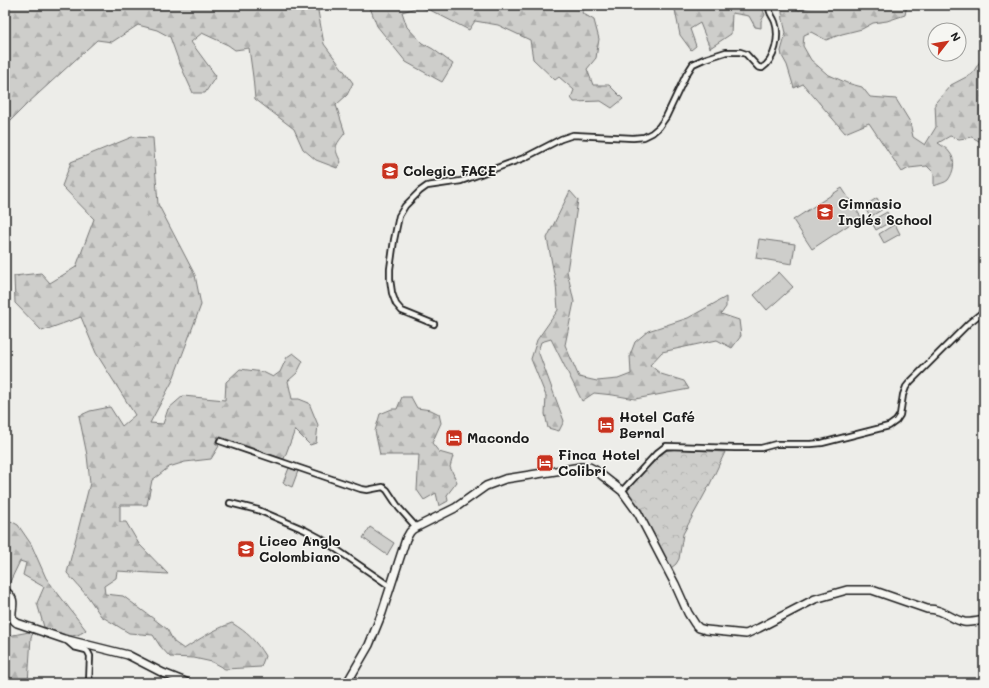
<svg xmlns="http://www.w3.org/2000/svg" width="989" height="688" font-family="Mali,sans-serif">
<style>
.grass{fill:#cececb;stroke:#757574}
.forest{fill:url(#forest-firs);stroke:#757574}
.park{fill:url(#park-crowns);stroke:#757574}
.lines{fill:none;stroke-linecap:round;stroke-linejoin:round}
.street-casing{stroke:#1c1c1c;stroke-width:8}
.secondary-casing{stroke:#1c1c1c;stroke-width:10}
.street{stroke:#f6f6f2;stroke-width:4.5}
.secondary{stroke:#f6f6f2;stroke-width:7}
.labels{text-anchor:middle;stroke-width:3;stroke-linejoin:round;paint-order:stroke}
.poi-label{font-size:14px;font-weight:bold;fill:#1c1c1c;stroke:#f6f6f2;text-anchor:start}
</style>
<defs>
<pattern id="forest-firs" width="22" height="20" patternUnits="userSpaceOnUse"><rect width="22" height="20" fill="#cececb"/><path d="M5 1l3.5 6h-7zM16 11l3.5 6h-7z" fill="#b0b0ae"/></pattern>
<pattern id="park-crowns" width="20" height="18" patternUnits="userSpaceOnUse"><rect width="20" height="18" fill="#cececb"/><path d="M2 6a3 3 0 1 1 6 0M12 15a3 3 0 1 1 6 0" fill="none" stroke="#b0b0ae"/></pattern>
</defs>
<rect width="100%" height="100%" fill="#edede9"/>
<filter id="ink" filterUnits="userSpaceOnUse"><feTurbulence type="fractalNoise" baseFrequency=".025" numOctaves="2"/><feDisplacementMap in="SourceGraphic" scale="8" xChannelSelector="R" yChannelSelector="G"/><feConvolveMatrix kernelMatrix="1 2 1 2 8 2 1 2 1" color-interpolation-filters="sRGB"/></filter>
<g filter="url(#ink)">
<path class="grass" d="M842,188L861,217L812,249L793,220Z
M877,198L883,209L870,217L864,206Z
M887,212L892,221L876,230L871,221Z
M895,224L900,234L884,243L879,234Z
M759,239L795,244L792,264L756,258Z
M779,272L793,287L767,310L754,295Z
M289,468L298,471L292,487L283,483Z
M370,527L394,543L387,555L363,538Z"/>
<path class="forest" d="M5,5H329L318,11L324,44L353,83L347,95L336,105L345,133C335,146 333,147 341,162L337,168L316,160L303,149L294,129L255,99L253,77L249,48L235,50L228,45L202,33L191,42L216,76L205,93H193L179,62L170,37L157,30L138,25L112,42L97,40L27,104L5,126Z
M369,5H587L582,13L594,20L599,39L596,58L587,69L593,85H609L623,99L612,108L601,101L574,102L571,98L574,90L559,77L555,80L533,59L530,40L498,25L475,21L469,30L430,10L419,7L402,12L407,27L422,43L433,49L453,64L442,82L406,62L377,26Z
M674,5H761L765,15L761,21V28L755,27L749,16L732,13L731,34L710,48L700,23L690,29L696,46L691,50L680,35Z
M781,5H787L799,10L810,7L829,5H907L905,15L887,21L873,23L862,29L842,34L826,40L811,32L804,35L803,46L811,60L827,74L847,83L862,87L870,97L896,99L910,122L913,137L925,145L936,127L935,103L951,85L972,74L984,55V144L972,137L959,139L950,136L938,143C942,146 947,148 950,153C956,160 954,172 948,180C945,183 938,184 934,186V173L927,166L909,168L902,172L869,123L845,133L803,84L794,88L787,65L782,56L781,51L786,33L783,20Z
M132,137L153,138L158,204L195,275L201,305L172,382L150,423L163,424L168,409L183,396L225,400L226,382L240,369L263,372L273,377L280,372L287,357L293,353L303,361L297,373L288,381L292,399H299L309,403L318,425L316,443L310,445L295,430L284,459L218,436L215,443L219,446L211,459L185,462L169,467L159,475L152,480L147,505H120V522H126L139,544L168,574L117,571L116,578L104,586L105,594L123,596L150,616L167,629L174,642L184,649C199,639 215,629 232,623C248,633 255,640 265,656L261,667L225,669L212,662L194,658L170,657L160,646L153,635L129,633L101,616L88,597L67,573L90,483L87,455L79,416L90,411L110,407L122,426L135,415L96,353L81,317L42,331L15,303L14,276L41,273L50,283L76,267L94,219L62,186L71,162Z
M570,191L578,200L567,271L574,302L565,345L579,377L597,381L618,379L631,374L630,355L635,342L648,331L688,318L726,297V307L721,314L739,320L741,336L732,348L717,340L662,352L650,365L661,374L684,381L689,389L635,399L613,395L594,393L582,401L551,339L541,342L538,351L564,421L559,431L548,428L545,414L546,396L531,359L537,340L558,310L556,284L547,238Z
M402,397H411L417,408L431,410L439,414L441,423L432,443L439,452L453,456L450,467L457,482L447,495L448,501L439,506L436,493L424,500L417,490L419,455H380L375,431L380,414L392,409H397Z
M5,518L18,525L31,544L46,578L86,630C71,642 59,633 44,627L37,603L44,587L23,575L26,563L20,561L8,586L5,585Z
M29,632H34L31,637L28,683H5V640L8,636Z"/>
<path class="park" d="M677,449L725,452L710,484L683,534L679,559L676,564L671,568L641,511L628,493V488L651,463L655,461L664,451Z"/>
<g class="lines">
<defs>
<path id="street" d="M434,324L402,311L396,304L392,293L390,279V269L394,240L399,216L405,206L420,191L427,186L461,181L483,173L524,158L561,139L573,135L633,138L644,137L652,133L659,127L666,117L686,75L693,64L704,59L726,52H740L746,54L758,67L762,68C775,60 780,36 775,22C772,14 769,15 769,5
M220,441L361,489L367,490L383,487L387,490L399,508L416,527
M622,491L657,453L666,446L735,448H761L776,444H811L822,443L889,426L896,421L900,415L903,395L906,387L910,382L969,323L984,311
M230,503L258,510L305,530L320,538L391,587
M66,640L74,647L86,650L88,652L90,656L89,683"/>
<path id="secondary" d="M5,591C22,602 4,614 17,623L64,639L128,655L163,673L188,683
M347,683L369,645L382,613L406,539L410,532L413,529L455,508L486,486L505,479L581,467H589L595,470L622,491L638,513L675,584L688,613L695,624L699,628L706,630L746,634L759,628L815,599L847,590H872L927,609C944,609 950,619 964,622C970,623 978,621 984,620"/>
</defs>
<use href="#street" class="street-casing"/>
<use href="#secondary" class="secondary-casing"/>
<use href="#street" class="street"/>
<use href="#secondary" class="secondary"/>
</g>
</g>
<defs>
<symbol id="school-square" viewBox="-11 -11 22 22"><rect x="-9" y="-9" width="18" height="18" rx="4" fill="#c8321e" stroke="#f6f6f2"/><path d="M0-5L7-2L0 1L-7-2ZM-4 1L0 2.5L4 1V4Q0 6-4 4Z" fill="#fff"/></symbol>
<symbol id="hotel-square" viewBox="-11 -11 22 22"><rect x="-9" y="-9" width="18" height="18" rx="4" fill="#c8321e" stroke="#f6f6f2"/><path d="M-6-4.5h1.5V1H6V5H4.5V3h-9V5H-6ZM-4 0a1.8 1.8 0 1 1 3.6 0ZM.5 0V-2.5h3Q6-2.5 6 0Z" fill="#fff"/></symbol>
</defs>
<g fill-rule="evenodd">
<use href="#school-square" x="380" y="161" width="20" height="20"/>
<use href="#school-square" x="815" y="202" width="20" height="20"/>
<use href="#hotel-square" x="596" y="415" width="20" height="20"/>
<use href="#hotel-square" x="444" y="428" width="20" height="20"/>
<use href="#hotel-square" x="535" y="453" width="20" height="20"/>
<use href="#school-square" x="236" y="539" width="20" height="20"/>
</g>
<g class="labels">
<g class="poi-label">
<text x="403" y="176">Colegio FACE</text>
<text x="838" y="209">Gimnasio<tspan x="838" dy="16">Inglés School</tspan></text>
<text x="619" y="422">Hotel Café<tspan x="619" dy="16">Bernal</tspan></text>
<text x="467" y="443">Macondo</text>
<text x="558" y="460">Finca Hotel<tspan x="558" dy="16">Colibrí</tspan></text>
<text x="259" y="546">Liceo Anglo<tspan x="259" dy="16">Colombiano</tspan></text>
</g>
</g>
<rect width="989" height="688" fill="none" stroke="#f6f6f2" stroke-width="20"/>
<rect x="10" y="10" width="969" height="668" fill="none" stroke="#1c1c1c" stroke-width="1.5" filter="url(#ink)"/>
<g transform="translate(947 42) rotate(59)"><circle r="19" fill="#f6f6f2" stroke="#9f9f9c"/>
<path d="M0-3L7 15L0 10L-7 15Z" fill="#c8321e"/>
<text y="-6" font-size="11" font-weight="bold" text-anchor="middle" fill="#1c1c1c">N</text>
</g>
</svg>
